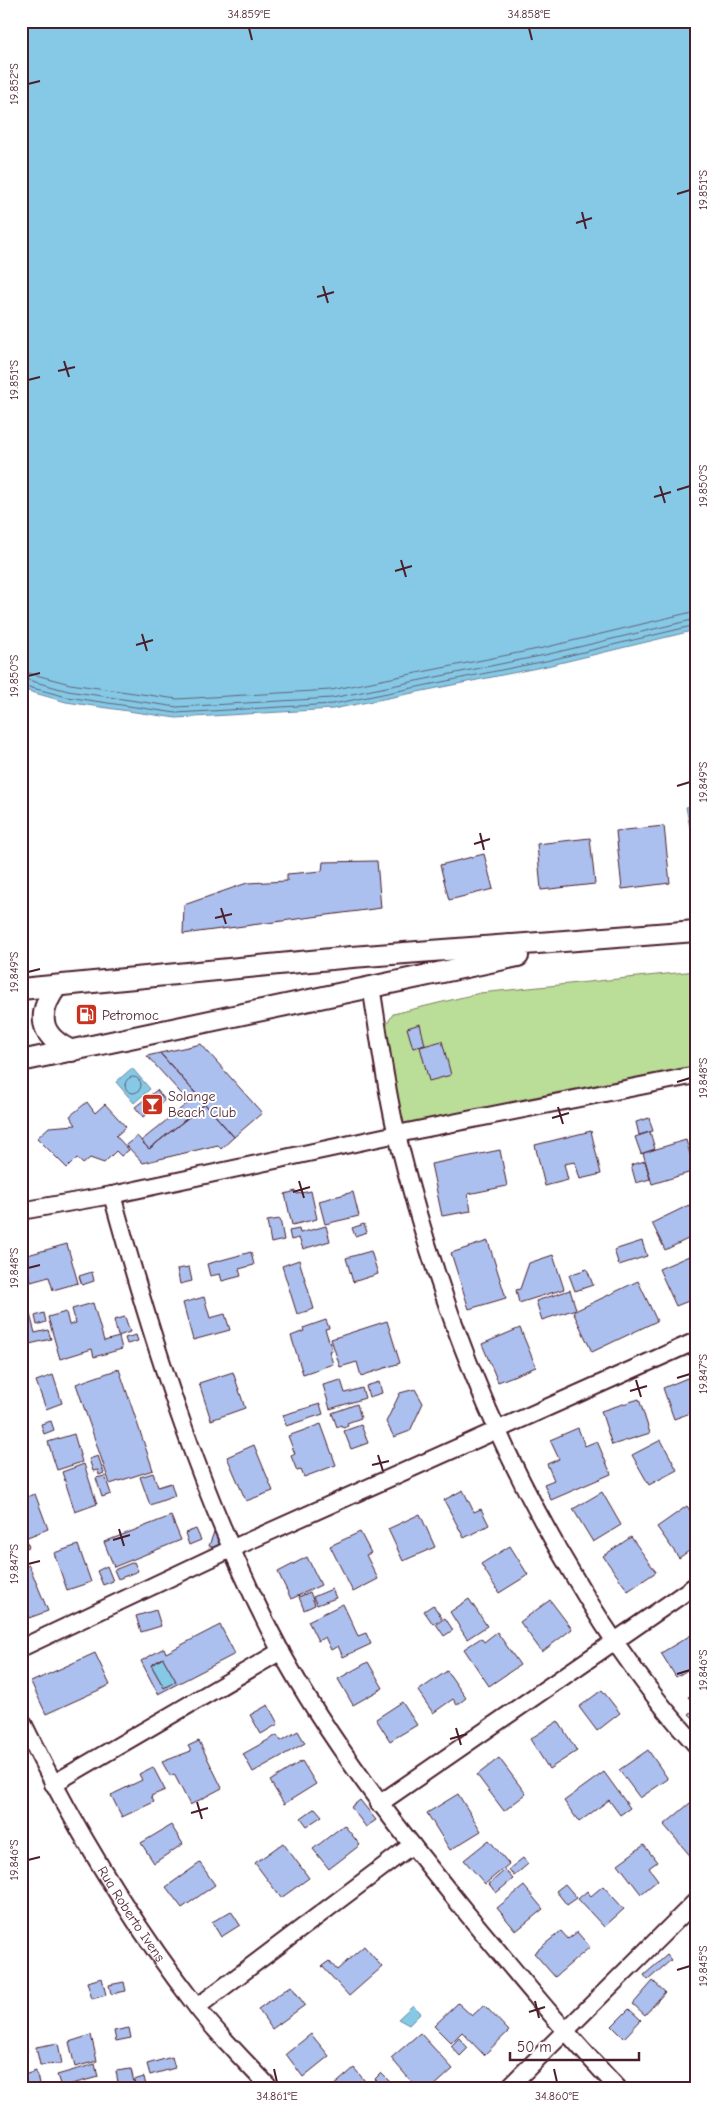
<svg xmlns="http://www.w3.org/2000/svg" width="717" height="2109" font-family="'Comic Neue',sans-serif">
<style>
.green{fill:#badd98;stroke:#827e62}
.water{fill:#85c9e6;stroke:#6d859b}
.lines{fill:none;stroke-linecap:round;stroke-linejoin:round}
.shore{stroke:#626376;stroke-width:1}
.building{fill:#acc0ef;stroke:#4a1f2b;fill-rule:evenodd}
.minor-casing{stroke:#4a1f2b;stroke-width:20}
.tertiary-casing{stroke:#4a1f2b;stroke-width:24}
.minor{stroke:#fff;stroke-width:16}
.tertiary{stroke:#fff;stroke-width:20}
.ticks{fill:none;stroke:#4a1f2b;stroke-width:2}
.labels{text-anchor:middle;stroke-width:4;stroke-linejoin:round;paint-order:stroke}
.poi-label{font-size:14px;fill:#4a1f2b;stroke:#fff;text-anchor:start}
.street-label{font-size:14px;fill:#4a1f2b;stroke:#fff}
.neatline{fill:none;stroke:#4a1f2b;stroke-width:2}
.ticks-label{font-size:12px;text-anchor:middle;fill:#4a1f2b}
</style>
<rect width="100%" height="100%" fill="#fff"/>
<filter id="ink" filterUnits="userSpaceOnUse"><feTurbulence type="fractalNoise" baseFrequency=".02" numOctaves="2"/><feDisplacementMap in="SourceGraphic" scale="10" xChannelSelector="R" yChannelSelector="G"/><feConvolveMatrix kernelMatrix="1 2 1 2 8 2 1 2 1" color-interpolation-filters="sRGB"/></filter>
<g filter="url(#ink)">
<path class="green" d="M696,971V1069L408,1127L396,1115L382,1032L393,1014L480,993Z"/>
<path class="water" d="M21,21H696V630L547,666L333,709L176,718L66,702L21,689Z
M696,805V827L690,828L686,807Z
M132,1068L150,1089L134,1103L116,1082Z
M163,1658L176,1681L164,1688L151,1665Z
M413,2005L421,2013L409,2025L398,2019Z"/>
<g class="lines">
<path class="shore" d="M21,671L70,684L177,699L331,690L543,648L696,611
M21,678L68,691L177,707L332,698L545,655L696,619
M21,685L67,697L176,713L333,704L546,661L696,625
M125 1085a8 8 0 1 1 16 0a8 8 0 1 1-16 0Z"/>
</g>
<path class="building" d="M664,826L670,883L622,889L616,831Z
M590,838L595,884L541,890L537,844Z
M484,854L493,889L449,900L440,865Z
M377,861L381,908L183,934L184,905L247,883L287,881V874L322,871L323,862Z
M420,1024L425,1045L413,1048L407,1028Z
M442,1041L451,1075L429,1081L420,1047Z
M201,1044L262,1113L234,1137L160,1053Z
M160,1053L205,1104L149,1149L141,1141L189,1102L147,1056Z
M157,1090L165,1100L143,1117L135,1107Z
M87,1102L95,1113L105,1104L126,1127L116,1136L129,1150L121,1156L116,1151L104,1163L90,1158L83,1164L77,1158L67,1168L37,1138L49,1127L76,1125L70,1116Z
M205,1104L234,1137L221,1149L218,1145L143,1163L126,1145L137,1136L149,1149Z
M649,1118L653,1131L639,1135L636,1122Z
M591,1131L601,1174L580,1179L575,1162L564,1164L568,1180L545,1186L535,1145Z
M650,1132L655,1149L641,1154L635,1137Z
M686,1140L695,1171L652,1184L643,1153Z
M500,1150L507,1186L468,1194L471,1211L442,1216L431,1164Z
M645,1161L650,1179L636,1183L631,1165Z
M296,1191L297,1194L311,1191L317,1219L292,1225L285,1194Z
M353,1192L359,1216L325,1224L319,1201Z
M689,1205L696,1219V1235L665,1250L652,1223Z
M280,1219L284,1240L271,1243L267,1221Z
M364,1224L367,1232L355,1236L352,1228Z
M326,1226L330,1241L303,1249L299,1238L291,1240L289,1231L299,1229L300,1233Z
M488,1241L506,1298L469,1309L451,1253Z
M642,1241L647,1256L619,1265L614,1250Z
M67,1244L78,1283L53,1290L49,1277L31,1282L24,1256Z
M371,1251L378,1274L353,1282L346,1258Z
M251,1252L254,1265L239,1269L241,1276L222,1281L220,1274L210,1276L207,1264Z
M696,1253V1298L676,1306L659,1269Z
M553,1255L564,1289L519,1303L516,1290L520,1289L529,1263Z
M299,1260L314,1309L297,1314L282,1266Z
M189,1267L192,1281L180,1284L177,1269Z
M587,1269L593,1285L575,1291L569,1275Z
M92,1272L94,1281L82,1285L79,1276Z
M638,1281L657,1321L592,1352L573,1312Z
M570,1290L576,1309L542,1320L536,1301Z
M204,1297L210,1318L225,1314L230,1330L193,1340L183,1303Z
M93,1303L104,1341L119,1337L122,1349L94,1357L92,1349L60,1359L48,1317L66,1312L69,1325L76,1323L72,1309Z
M28,1307L35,1333L48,1330L51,1339L21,1346V1308Z
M44,1313L46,1322L37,1325L35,1316Z
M125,1317L130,1332L118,1336L114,1320Z
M326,1320L329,1328L325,1329L332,1350L329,1351L333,1364L303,1374L291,1336L304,1331L303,1328Z
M387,1321L400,1363L361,1376L357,1362L340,1367L331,1339Z
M520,1328L536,1367L498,1382L482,1344Z
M136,1335L138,1341L127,1344L125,1338Z
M119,1369L153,1470L110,1484L76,1384Z
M233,1372L245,1408L211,1420L199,1383Z
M53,1375L62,1403L46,1409L36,1381Z
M692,1376L696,1385V1411L674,1419L663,1388Z
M341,1380L345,1393L362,1388L365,1398L330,1409L323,1385Z
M379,1382L382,1393L369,1397L366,1386Z
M415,1389L423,1403L410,1431L394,1437L386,1422L400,1393Z
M639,1399L650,1433L612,1445L601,1411Z
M320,1404L323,1414L286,1426L283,1415Z
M357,1404L361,1418L347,1423L348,1426L343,1428L341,1425L337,1427L332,1413Z
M51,1421L54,1430L44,1434L41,1424Z
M321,1424L336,1465L304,1477L301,1470L297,1471L291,1456L295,1454L288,1436Z
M361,1425L368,1443L351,1449L344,1431Z
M578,1428L585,1446L597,1441L611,1474L551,1500L544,1484L554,1480L547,1464L559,1459L550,1440Z
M74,1434L82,1462L57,1470L48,1442Z
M661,1440L677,1470L649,1485L632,1455Z
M254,1445L273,1491L246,1501L227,1457Z
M98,1456L104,1473L99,1475L98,1470L93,1471L89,1459Z
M84,1464L97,1504L75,1512L62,1472Z
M153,1473L158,1487L171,1483L175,1496L150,1505L140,1477Z
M105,1476L111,1494L102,1497L96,1478Z
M463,1490L474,1512L481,1509L489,1525L464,1538L444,1500Z
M602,1492L621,1525L593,1542L573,1509Z
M35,1494L48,1529L25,1538L29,1547L21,1550V1499Z
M687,1506L696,1520V1546L679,1558L657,1527Z
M420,1514L435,1547L403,1561L388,1529Z
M171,1516L181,1540L114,1567L104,1542Z
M196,1529L201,1540L189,1545L185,1533Z
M214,1532L223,1535L217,1549L209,1546Z
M360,1532L371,1553L366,1555L378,1579L353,1592L330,1546Z
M631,1537L656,1572L628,1591L603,1556Z
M78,1545L91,1582L67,1590L54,1553Z
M510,1546L528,1575L499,1593L481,1564Z
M307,1557L321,1585L291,1599L278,1572Z
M134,1562L138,1571L118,1579L114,1570Z
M29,1565L48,1611L29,1618L26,1610L21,1612V1569Z
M107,1566L113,1581L103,1585L97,1571Z
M332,1589L336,1598L317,1605L313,1597Z
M310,1592L315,1605L304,1610L299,1597Z
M469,1599L487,1626L467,1639L450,1612Z
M550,1600L572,1629L542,1652L520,1622Z
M343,1604L358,1636L366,1633L371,1644L343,1657L338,1646L331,1650L325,1637L318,1641L308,1621Z
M433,1605L442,1618L433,1624L424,1611Z
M156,1610L161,1626L141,1632L136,1616Z
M445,1618L453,1630L444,1636L436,1624Z
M220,1625L235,1654L158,1694L141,1661L164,1648L166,1653ZM163,1658L176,1681L164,1688L151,1665Z
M497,1632L520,1665L489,1686L464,1649L481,1638L484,1642Z
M696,1632V1665L676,1677L661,1653Z
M95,1653L110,1685L46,1714L31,1682Z
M368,1662L383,1688L353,1705L338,1679Z
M447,1671L466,1698L457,1705L453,1699L433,1713L418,1691Z
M602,1690L620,1713L597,1731L579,1707Z
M694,1693L696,1695V1706L688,1697Z
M402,1702L417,1725L390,1741L376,1719Z
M268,1705L278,1724L261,1734L250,1715Z
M696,1708V1721L689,1714Z
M558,1721L577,1751L549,1769L530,1739Z
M298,1731L305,1743L253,1772L243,1754L277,1735L281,1741Z
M199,1741L222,1788L190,1805L174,1774L170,1776L162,1762L191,1751L188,1746Z
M648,1750L668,1779L640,1798L619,1770Z
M499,1758L526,1794L504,1811L477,1775Z
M302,1761L316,1784L284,1804L270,1781Z
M153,1767L165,1790L151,1796L154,1802L122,1817L111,1795L142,1780L139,1774Z
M604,1772L630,1808L620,1815L609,1800L579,1822L564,1801Z
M458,1794L481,1831L450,1850L427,1813Z
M696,1798V1857L693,1859L664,1825Z
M360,1800L376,1820L366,1827L351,1807Z
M315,1808L322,1816L307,1826L301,1818Z
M171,1825L183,1844L154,1863L141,1843Z
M344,1825L360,1845L329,1869L313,1849Z
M489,1840L509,1864L485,1884L464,1860Z
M283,1843L309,1878L281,1898L255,1863Z
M644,1845L657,1862L649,1868L658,1880L641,1894L618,1864Z
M523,1858L528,1864L514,1876L509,1869Z
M200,1863L215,1885L182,1908L166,1887Z
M505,1870L513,1879L496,1893L489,1884Z
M565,1884L577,1898L567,1905L556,1891Z
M524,1886L543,1909L516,1931L497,1908Z
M603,1886L624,1909L604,1927L578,1899L587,1891L591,1896Z
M231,1911L240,1925L221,1937L212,1922Z
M561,1931L568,1939L577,1932L590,1947L555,1977L534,1953Z
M364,1946L382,1967L349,1996L322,1966L329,1961L337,1970Z
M667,1955L671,1960L648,1980L644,1975Z
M102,1978L106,1995L92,1999L87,1982Z
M653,1981L665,1992L645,2015L633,2004Z
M124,1982L126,1991L111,1994L109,1985Z
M291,1986L305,2005L272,2029L258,2009Z
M458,2003L472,2016L484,2005L509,2031L484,2055L462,2032L451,2043L434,2026Z
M629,2009L641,2020L624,2038L612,2026Z
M129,2028L131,2038L116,2041L114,2031Z
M420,2033L453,2069L432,2088H417L391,2058Z
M311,2034L329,2056L303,2077L286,2054Z
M91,2035L97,2061L75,2067L69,2042Z
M459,2038L468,2048L460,2056L451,2046Z
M26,2041L27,2052H21V2042Z
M58,2043L62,2064L40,2065L36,2047Z
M172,2057L175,2068L150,2075L147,2064Z
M95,2064L98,2077L61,2087L57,2075Z
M354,2068L370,2087L331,2088Z
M131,2069L135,2087L119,2088L116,2071Z
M36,2071L40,2088H28L24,2075Z
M381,2073L391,2083L386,2088H383L375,2079Z
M144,2077L146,2086L135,2088L134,2080Z"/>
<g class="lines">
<defs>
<g id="minor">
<path d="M371,986C379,1035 385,1086 397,1135C435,1291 492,1441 575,1578C610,1638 649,1694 696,1745"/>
<path d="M112,1195C155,1351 204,1506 280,1650C331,1744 397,1827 464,1910C514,1970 563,2031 618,2088"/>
<path d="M21,1211L112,1195L397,1134L696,1075"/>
<path d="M21,1648L231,1549L696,1341"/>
<path id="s1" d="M21,1719C70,1820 128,1918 196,2006C218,2035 245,2061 270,2088"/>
<path d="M53,1784L281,1651"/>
<path d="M379,1804L696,1585"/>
<path d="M197,2007L412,1845"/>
<path d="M508,2088L696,1901"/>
</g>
<path id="tertiary" d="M57,986C36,1014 39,1036 72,1051
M21,989L352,957L696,931
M21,1061L518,956"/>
</defs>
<use href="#minor" class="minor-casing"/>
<use href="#tertiary" class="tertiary-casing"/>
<use href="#minor" class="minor"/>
<use href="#tertiary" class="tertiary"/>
</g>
</g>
<path class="ticks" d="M249,28L252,40M529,28L532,40M28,84L40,81M677,194L690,190M582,212L586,229M576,223L592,218M323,286L328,303M317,297L334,292M64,361L69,377M58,371L75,367M28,380L40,377M660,486L665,503M677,490L690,486M654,497L671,492M401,560L406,577M395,571L412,566M142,634L147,651M136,645L153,640M28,676L40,673M677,786L690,782M480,833L484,850M474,844L490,839M221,908L226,924M215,918L232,914M28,972L40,969M677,1082L690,1078M558,1107L563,1124M552,1118L569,1113M299,1181L304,1198M293,1192L310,1187M28,1268L40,1265M677,1378L690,1374M636,1380L641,1397M630,1391L647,1386M378,1455L383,1471M372,1465L389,1461M119,1529L124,1546M113,1540L130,1535M28,1564L40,1561M677,1674L690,1670M456,1728L461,1745M450,1739L467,1734M197,1802L202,1819M191,1813L208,1808M28,1860L40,1857M677,1970L690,1966M535,2001L539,2018M529,2012L545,2007M274,2069L277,2082M554,2069L557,2082"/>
<defs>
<symbol id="fuel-square" viewBox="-11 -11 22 22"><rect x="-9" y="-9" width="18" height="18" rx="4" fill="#c8321e" stroke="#fff"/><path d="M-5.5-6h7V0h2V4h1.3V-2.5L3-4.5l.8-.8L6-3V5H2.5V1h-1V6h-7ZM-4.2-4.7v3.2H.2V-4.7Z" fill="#fff"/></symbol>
<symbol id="bar-square" viewBox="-11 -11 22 22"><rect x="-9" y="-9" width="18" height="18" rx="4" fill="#c8321e" stroke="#fff"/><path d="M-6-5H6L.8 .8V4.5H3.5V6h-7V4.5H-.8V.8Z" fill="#fff"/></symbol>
</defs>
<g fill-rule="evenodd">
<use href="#fuel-square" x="74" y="1002" width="25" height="25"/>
<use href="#bar-square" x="140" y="1092" width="25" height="25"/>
</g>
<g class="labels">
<g class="poi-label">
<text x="102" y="1020">Petromoc</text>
<text x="168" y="1101">Solange<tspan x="168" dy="16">Beach Club</tspan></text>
</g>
<g class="street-label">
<text dy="5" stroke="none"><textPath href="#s1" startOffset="224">Rua Roberto Ivens</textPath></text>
</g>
</g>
<rect width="717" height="2109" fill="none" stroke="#fff" stroke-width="55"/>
<path d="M510 2052v8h129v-8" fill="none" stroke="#4a1f2b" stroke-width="2.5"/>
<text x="517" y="2052" font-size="15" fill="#4a1f2b" stroke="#ffffff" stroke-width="4" paint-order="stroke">50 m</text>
<rect x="28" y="28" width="662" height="2054" class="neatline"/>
<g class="ticks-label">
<text x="249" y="18">34.859°E</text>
<text x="529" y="18">34.858°E</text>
<text transform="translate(14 84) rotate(-90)" y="4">19.852°S</text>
<text transform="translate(703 190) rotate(-90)" y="4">19.851°S</text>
<text transform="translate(14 380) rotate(-90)" y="4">19.851°S</text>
<text transform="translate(703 486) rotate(-90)" y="4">19.850°S</text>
<text transform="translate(14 676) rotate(-90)" y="4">19.850°S</text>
<text transform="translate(703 782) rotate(-90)" y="4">19.849°S</text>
<text transform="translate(14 972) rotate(-90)" y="4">19.849°S</text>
<text transform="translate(703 1078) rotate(-90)" y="4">19.848°S</text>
<text transform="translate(14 1268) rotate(-90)" y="4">19.848°S</text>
<text transform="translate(703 1374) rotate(-90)" y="4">19.847°S</text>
<text transform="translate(14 1564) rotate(-90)" y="4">19.847°S</text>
<text transform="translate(703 1670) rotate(-90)" y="4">19.846°S</text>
<text transform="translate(14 1860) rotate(-90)" y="4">19.846°S</text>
<text transform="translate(703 1966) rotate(-90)" y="4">19.845°S</text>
<text x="277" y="2100">34.861°E</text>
<text x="557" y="2100">34.860°E</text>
</g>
</svg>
